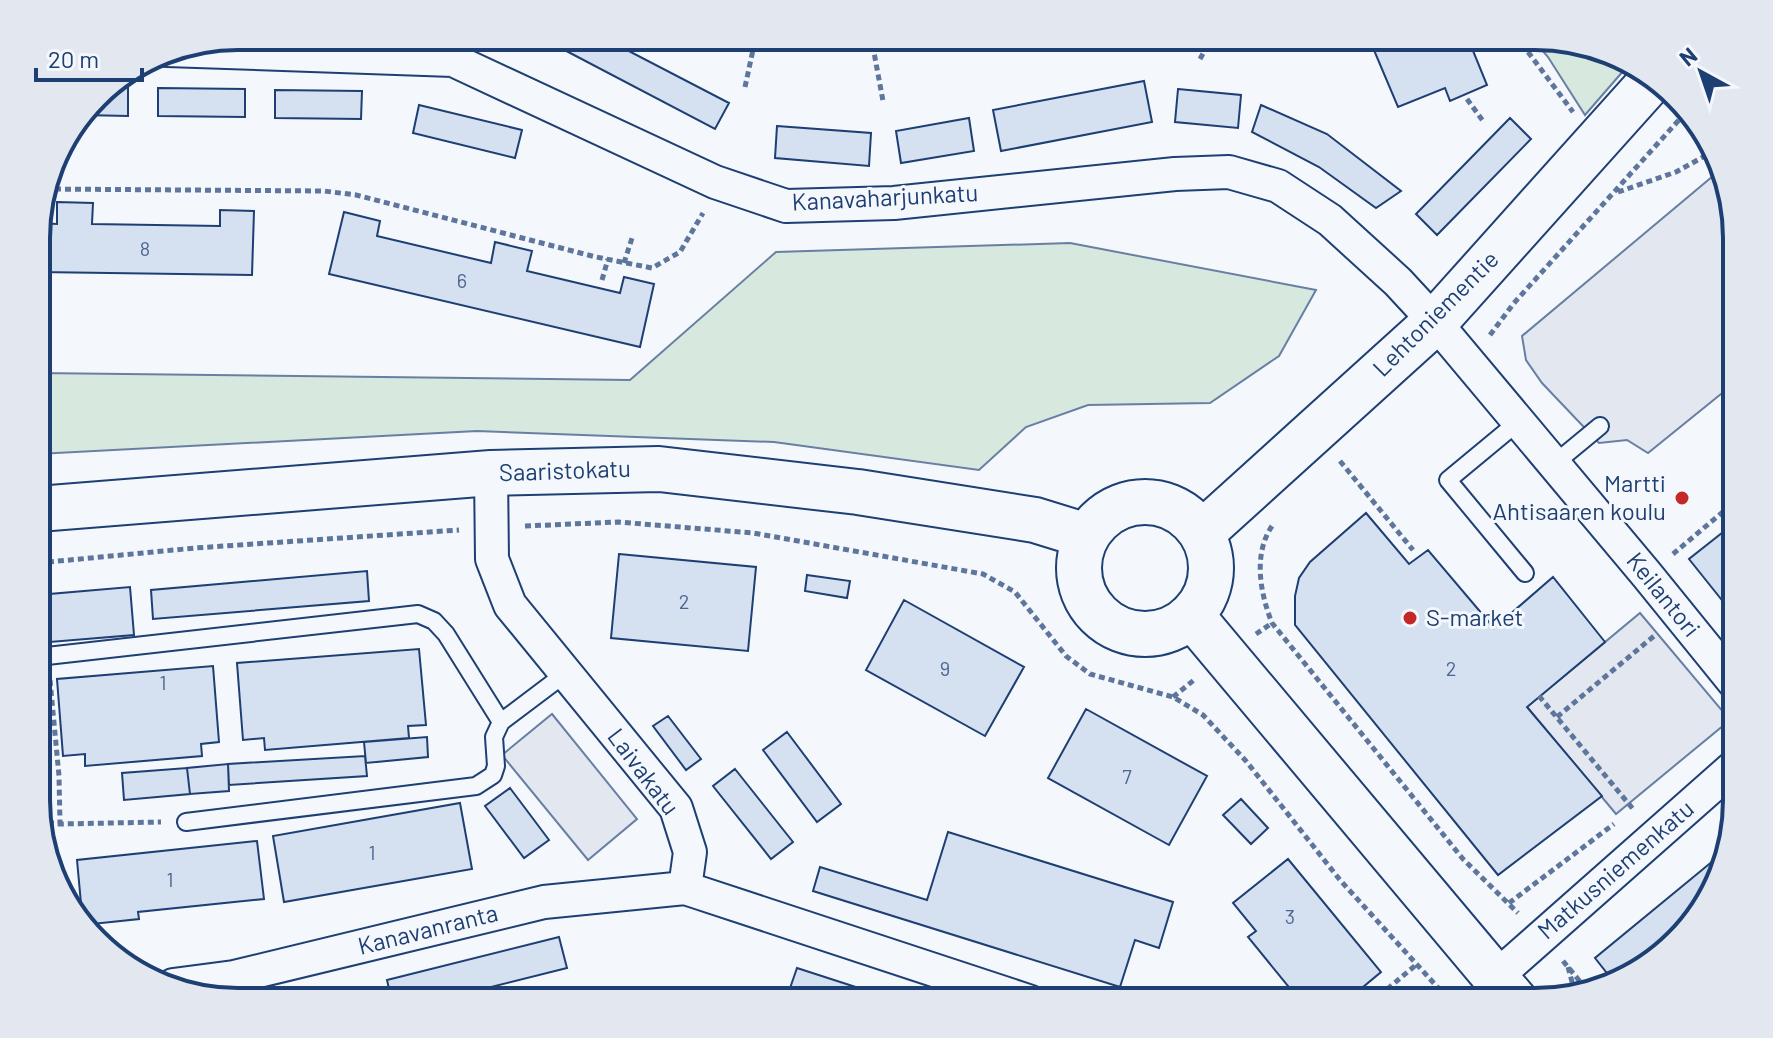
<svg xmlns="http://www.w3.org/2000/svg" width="1773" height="1038" font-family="Barlow,sans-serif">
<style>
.green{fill:#d7e8df;stroke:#687fa3;stroke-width:2}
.parking{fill:#e3e8f0;stroke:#687fa3;stroke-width:2}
.building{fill:#d5e0f0;stroke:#1d3f73;stroke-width:2}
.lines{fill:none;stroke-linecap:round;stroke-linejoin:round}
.lane-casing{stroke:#1d3f73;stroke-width:20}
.street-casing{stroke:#1d3f73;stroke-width:36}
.secondary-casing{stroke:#1d3f73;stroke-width:48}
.path{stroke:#5e769c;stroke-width:5;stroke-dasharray:6 4;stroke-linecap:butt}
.lane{stroke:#f4f7fb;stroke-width:16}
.street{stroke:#f4f7fb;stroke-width:32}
.secondary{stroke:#f4f7fb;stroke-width:44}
.poi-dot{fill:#c62828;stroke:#f4f7fb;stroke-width:3}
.labels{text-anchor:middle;stroke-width:6;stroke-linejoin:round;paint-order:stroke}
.number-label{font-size:20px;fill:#4b6792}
.street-label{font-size:24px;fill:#1d3f73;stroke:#f4f7fb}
.poi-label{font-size:24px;fill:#1d3f73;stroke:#f4f7fb;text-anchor:end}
.rim{fill:none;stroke:#1d3f73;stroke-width:4}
</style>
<rect width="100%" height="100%" fill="#f4f7fb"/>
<path class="green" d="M1530,36H1536L1631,62L1585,115L1548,57Z
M1070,243L1316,290L1279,356L1210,403L1088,405L1026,427L979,470L774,442L477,431L38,454V373L630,380L776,252Z"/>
<path class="parking" d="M1719,171L1737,224V381L1648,453L1627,440L1599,443L1542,383L1526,360L1522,336Z
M1640,613L1730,720L1616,814L1527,707Z
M552,714L637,819L588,860L502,755Z"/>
<path class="building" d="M558,36H600L729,103L715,129L553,44Z
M1368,36H1467L1487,85L1450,101L1445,88L1398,107Z
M1144,81L1152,122L1001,151L993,110Z
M104,87H128V116L83,115Z
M158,88L245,89V117L158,116Z
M1178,89L1241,95L1238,128L1175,122Z
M275,90L362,91L361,119L275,118Z
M419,105L522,130L515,158L413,133Z
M1261,105L1327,134L1401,191L1376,208L1319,167L1252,132Z
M969,118L974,151L901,163L896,131Z
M1510,118L1531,139L1437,235L1416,214Z
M777,126L871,133L869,166L775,158Z
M57,202L93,203L92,224L220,226V210L254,211L252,275L38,272V223L57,224Z
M344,212L380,221L377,236L491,263L495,242L532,251L527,271L620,293L624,277L654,284L640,347L329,274Z
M1366,513L1409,564L1428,550L1494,628L1553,577L1605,642L1527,707L1602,796L1498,875L1295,625V596L1299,578L1310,562Z
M1737,521V619L1689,559Z
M619,554L756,567L748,651L611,638Z
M367,571L369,601L153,619L151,590Z
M807,575L850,581L847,598L805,591Z
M130,587L134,635L38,643V595Z
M904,600L1024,667L985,736L866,670Z
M419,649L426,725L408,726L409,738L265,750L264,738L243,740L237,663Z
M213,666L219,742L201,744L202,756L85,766V754L63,756L57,679Z
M38,680H40L46,756H38Z
M1086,709L1207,776L1169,845L1048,778Z
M668,716L701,759L686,770L653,726Z
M787,732L841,804L817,822L763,750Z
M427,737L428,757L366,763L364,742Z
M365,756L367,776L229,785L228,764Z
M228,764L229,791L190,794L187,768Z
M187,768L190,794L124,800L122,773Z
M735,769L793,842L771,859L713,786Z
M510,788L549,840L524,858L485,806Z
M1241,799L1268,828L1251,844L1223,815Z
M460,803L472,869L284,902L273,836Z
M948,832L1173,902L1159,948L1135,940L1120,987L813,891L820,867L927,900Z
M257,841L264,899L138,912L139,919L83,925L77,860Z
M1725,851L1710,902L1637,975L1614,982L1595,958Z
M1288,859L1381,972L1345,1002H1301L1248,937L1256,931L1233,903Z
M559,937L567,968L431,1002H392L387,980Z
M797,968L902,1002H822L789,991Z"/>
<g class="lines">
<defs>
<path id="lane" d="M1518,422L1448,480L1525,573
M1554,464L1600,426
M38,657L418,614L434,621L446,634L501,722
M186,822L476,786L493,775L496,766L494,737L501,722L566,673"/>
<path id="street" d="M167,50L453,60L715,182L786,206L894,203L1175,174L1229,172L1278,186L1330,220L1398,282L1435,322L1647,575L1737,686
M491,473L492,559L510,605L676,808L690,852L685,888L1031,1002
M1496,977L1737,764
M173,985L234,977L544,902L685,888"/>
<path id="secondary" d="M1079 568a66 66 0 1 1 132 0a66 66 0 1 1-132 0Z
M38,509L491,473L659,469L858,492L1035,520L1087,536
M1202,533L1435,322L1653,79
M1191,615L1516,1002"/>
</defs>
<use href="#lane" class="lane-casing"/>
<use href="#street" class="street-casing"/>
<use href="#secondary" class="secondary-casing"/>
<path class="path" d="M878,36L873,47L883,101
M1516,36L1573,112
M1200,59L1213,36
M745,87L756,36
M1467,99L1483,121
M45,189L324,191L356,195L596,257L652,268L680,252L703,213
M1618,192L1676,172L1712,152
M624,263L633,235
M602,280L608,259
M1490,335L1514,303L1687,111
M1340,461L1413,550
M525,526L618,522L753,533L983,574L1015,592L1066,656L1090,674L1173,697L1203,715L1246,761L1340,880L1451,1002
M1272,526C1253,554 1260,593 1272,623L1463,859L1518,913
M1673,554L1737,500
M38,563L195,548L459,530
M1256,634L1272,623
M50,680L59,776L60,824
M1539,696L1633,809
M1173,697L1194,680
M1557,717L1654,636
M38,821L60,824L161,822
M1509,903L1614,824
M1563,961L1587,990
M1568,967L1575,993
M1372,1002L1417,964"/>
<use href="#lane" class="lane"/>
<use href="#street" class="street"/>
<use href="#secondary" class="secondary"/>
</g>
<g class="poi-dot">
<circle cx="1682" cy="498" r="8"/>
<circle cx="1410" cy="618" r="8"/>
</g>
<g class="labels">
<g class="number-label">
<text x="145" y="256">8</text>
<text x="462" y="288">6</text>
<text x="684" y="609">2</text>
<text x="945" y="676">9</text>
<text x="1451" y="676">2</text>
<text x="163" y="690">1</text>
<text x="1127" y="784">7</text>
<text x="372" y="860">1</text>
<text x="170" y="887">1</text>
<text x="1290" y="924">3</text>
</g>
<g class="street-label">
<text transform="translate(885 198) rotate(-3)" y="8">Kanavaharjunkatu</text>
<text transform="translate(1436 314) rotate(-45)" y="8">Lehtoniementie</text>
<text transform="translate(565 471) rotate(-2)" y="8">Saaristokatu</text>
<text transform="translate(1663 595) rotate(51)" y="8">Keilantori</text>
<text transform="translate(643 772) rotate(53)" y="8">Laivakatu</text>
<text transform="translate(1616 870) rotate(-41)" y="8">Matkusniemenkatu</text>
<text transform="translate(428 930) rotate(-14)" y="8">Kanavanranta</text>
</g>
<g class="poi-label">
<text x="1666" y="492">Martti<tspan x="1666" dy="28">Ahtisaaren koulu</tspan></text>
<text x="1426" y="626" text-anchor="start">S-market</text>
</g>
</g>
<path d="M0 0H1773V1038H0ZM238 50H1535A188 188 0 0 1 1723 238V800A188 188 0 0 1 1535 988H238A188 188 0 0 1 50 800V238A188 188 0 0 1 238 50Z" fill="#e3e8f0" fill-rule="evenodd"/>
<path class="rim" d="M238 50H1535A188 188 0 0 1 1723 238V800A188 188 0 0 1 1535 988H238A188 188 0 0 1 50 800V238A188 188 0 0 1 238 50Z"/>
<g transform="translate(1701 72) rotate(320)" stroke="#f4f7fb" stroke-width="6" paint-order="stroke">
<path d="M0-6L14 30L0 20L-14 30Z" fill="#1d3f73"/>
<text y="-12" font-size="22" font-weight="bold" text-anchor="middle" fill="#1d3f73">N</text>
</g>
<path d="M36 68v12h106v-12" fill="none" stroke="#1d3f73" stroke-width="4"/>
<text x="48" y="68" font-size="24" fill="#1d3f73" stroke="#f4f7fb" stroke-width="6" paint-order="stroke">20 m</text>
</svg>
